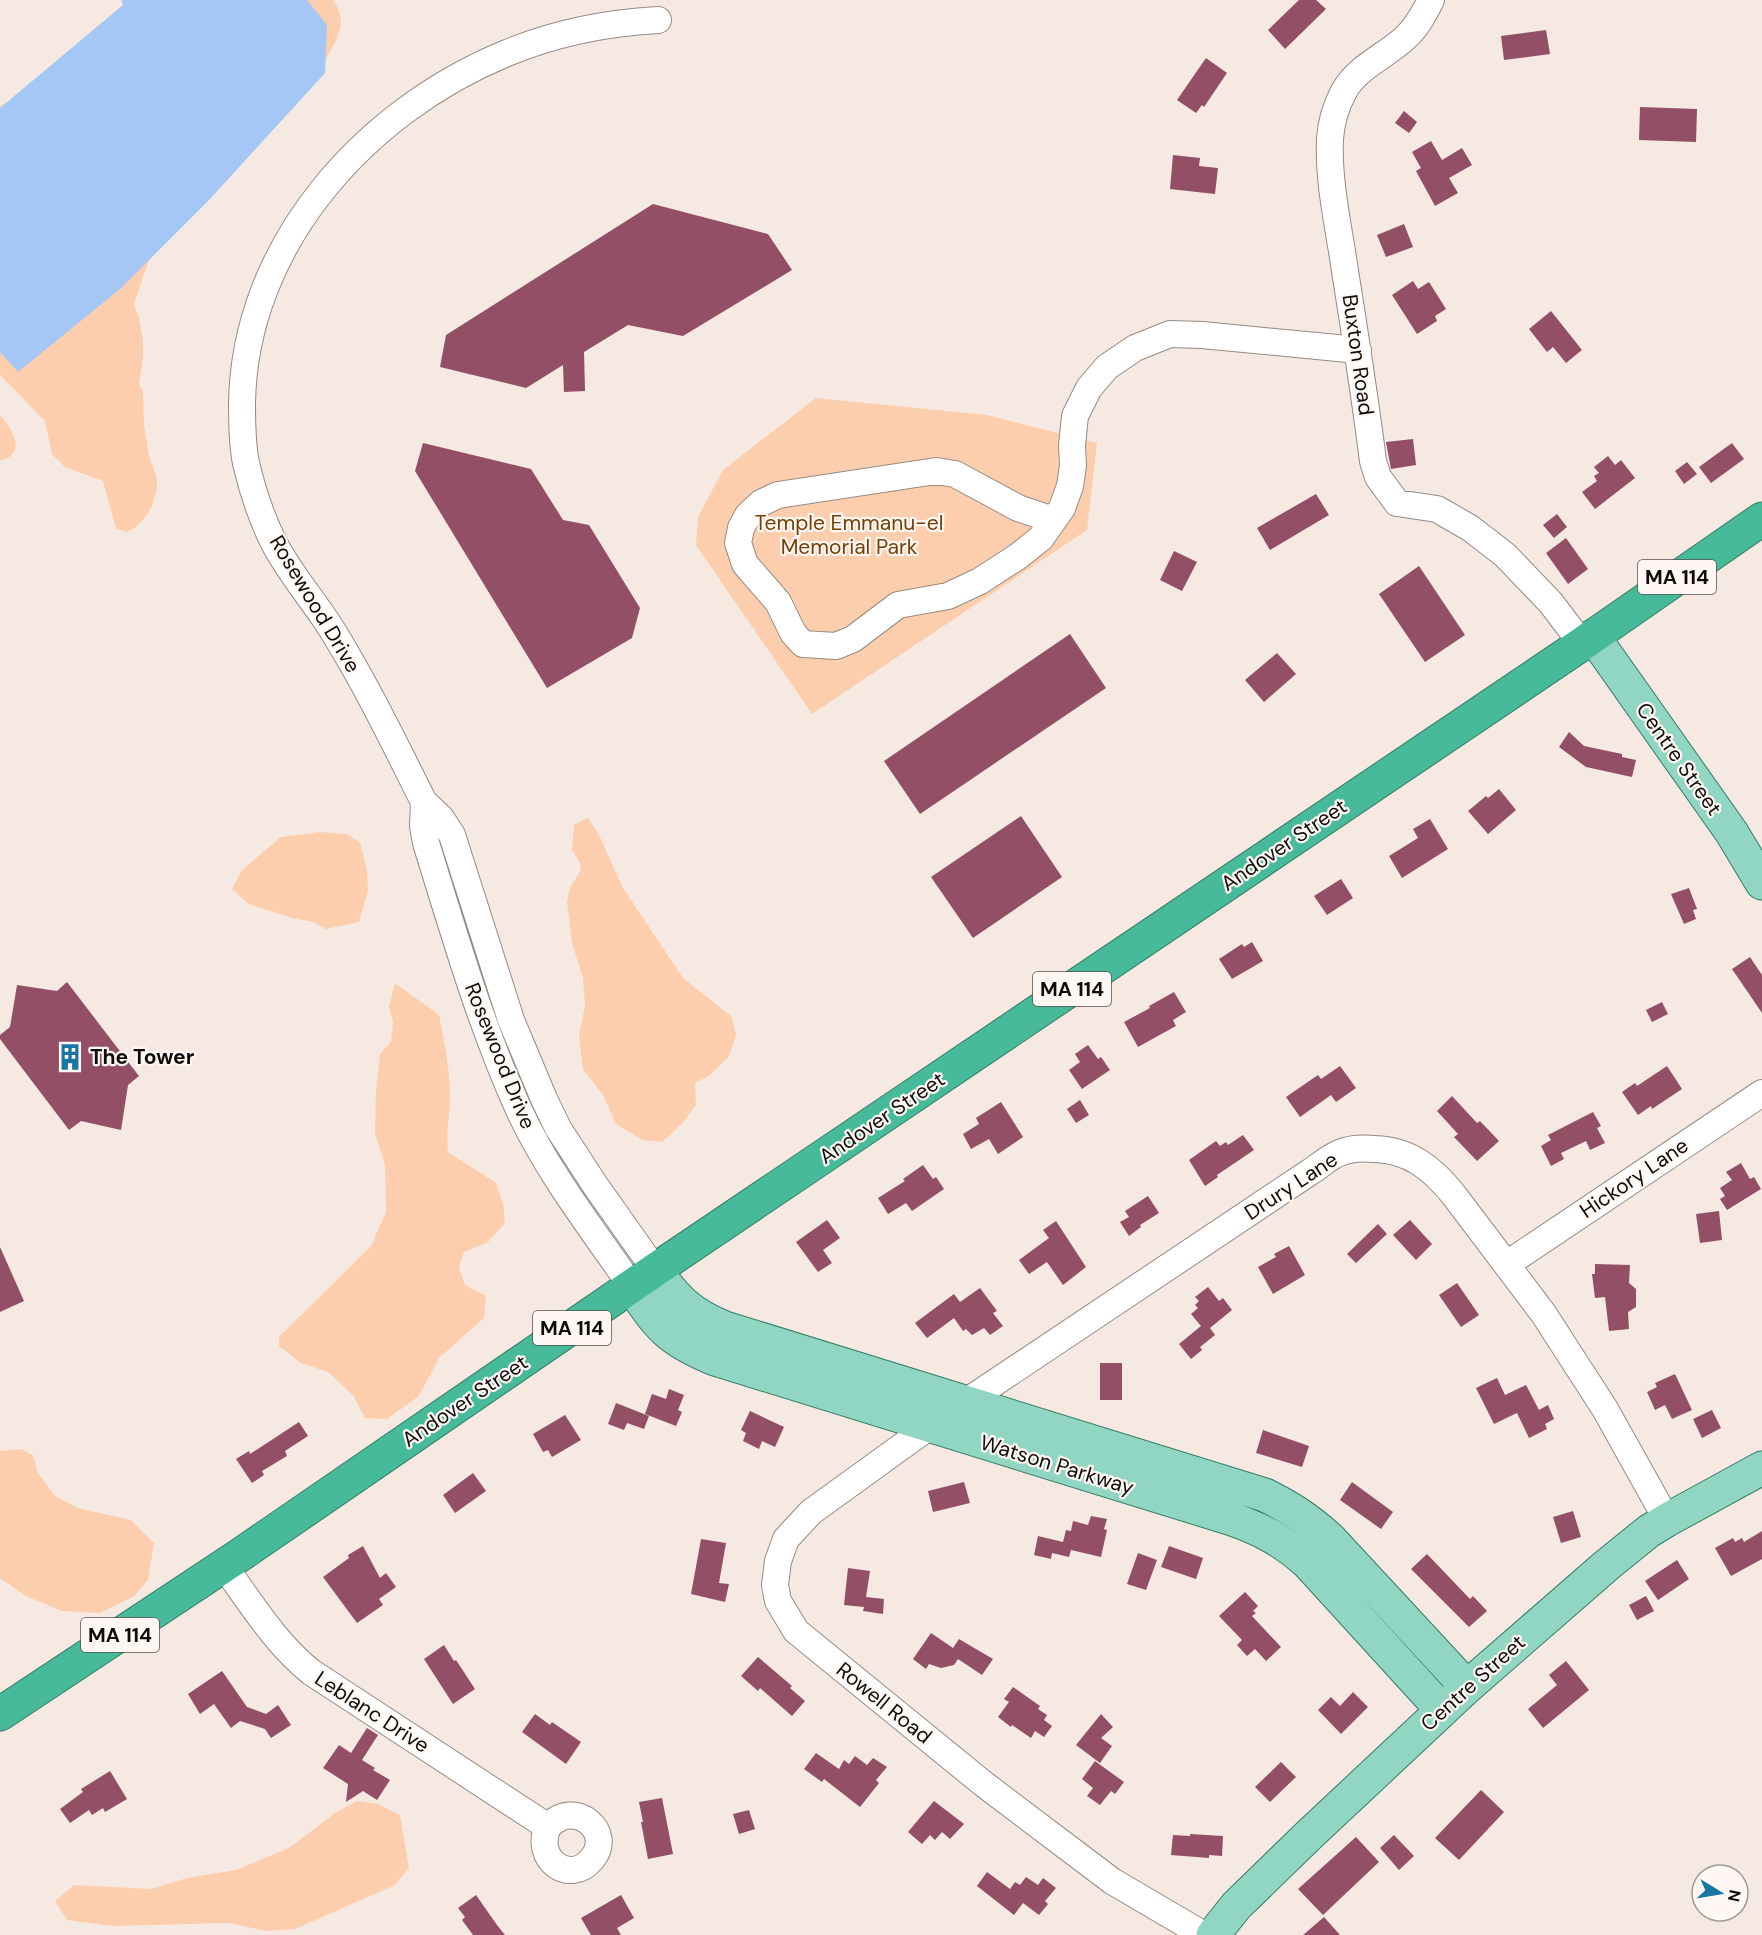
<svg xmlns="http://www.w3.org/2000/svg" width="1762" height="1935" font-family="'DM Sans',sans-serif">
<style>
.green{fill:#fdcead}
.water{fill:#a4c7f5}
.building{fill:#924f66}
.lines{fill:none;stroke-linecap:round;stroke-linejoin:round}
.minor-casing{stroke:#958b83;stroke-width:28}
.major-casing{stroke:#337d67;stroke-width:35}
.highway-casing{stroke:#337d67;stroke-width:35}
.minor{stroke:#fff;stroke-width:26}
.major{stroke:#90d6c2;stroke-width:33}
.highway{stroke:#46ba99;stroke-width:33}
.labels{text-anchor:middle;stroke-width:4.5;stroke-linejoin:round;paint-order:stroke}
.shield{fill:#fef7f3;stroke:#575250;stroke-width:1.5}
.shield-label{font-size:20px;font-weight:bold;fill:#100c0a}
.street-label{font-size:21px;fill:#100c0a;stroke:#fef7f3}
.park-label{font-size:21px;fill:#763e05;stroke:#fef7f3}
.poi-label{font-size:21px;font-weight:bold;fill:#100c0a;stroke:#fef7f3;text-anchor:start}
</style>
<rect width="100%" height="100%" fill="#f5e9e1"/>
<path class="green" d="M136,0H333C350,25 336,39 324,63L153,248L134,304L139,318L143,340V358L139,384L143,392L144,425L149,456L156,475L157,488L152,506L146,516L136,527L126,532L116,528L103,481L65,467L52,454L45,421L0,375V106L66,70Z
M816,398L987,415L1097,443L1087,530L812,714L696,545L698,517L723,470Z
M0,415C11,427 29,455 0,460Z
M588,818L599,835L623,888L683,978L732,1017L736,1035L728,1058L710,1075L695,1083L696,1105L682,1124L662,1142L642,1140L616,1124L603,1095L583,1069L579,1036L585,1006L583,978L572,943L567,902L570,888L581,870L579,861L572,850L574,825Z
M320,832L346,834L360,842L367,871L368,891L359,922L326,929L313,922L292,918L249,904L232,889L242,870L281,837Z
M395,983L439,1015C444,1041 450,1068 450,1095C450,1115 446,1130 448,1152L496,1183L503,1203L505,1223L488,1242L464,1252L459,1267L465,1285L486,1296L484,1318L439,1358L419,1396L387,1419L365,1418L353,1395L328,1372L301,1363L279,1346V1337L371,1246L386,1212L385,1165L375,1133L376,1090L380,1054L391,1042L393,1022L389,1007Z
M21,1449L33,1455L38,1473L55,1496L77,1508L131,1520L154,1543L148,1580L134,1596L100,1613L62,1611L26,1596L0,1578V1451Z
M357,1801L378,1804L400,1815L409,1868L395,1885L295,1929L266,1931L229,1923L113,1926L67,1920L55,1901L74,1885L151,1889L187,1878L236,1870L289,1848L335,1813Z"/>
<path class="water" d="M121,0H307L327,25L325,73L210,199L120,289L18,372L0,352V108L123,5Z"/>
<path class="building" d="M1299,0H1316L1326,9L1285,49L1268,30Z
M1546,30L1550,54L1504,60L1501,36Z
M1206,58L1227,73L1204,107L1202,105L1196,113L1177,100Z
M1640,107L1697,109L1696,142L1639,140Z
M1404,111L1417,122L1409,133L1395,123Z
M1431,141L1442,160L1462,148L1472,165L1449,178L1458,193L1435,206L1416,171L1421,168L1412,152Z
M1173,155L1200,158L1199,166L1218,168L1215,194L1170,189Z
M653,204L768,234L792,270L683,336L628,325L584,352L585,391L564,392L563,365L526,388L440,367L446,335Z
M1404,224L1413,247L1386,257L1377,235Z
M1413,281L1418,289L1429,282L1446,309L1435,316L1437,321L1417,334L1392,295Z
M1551,311L1582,350L1566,363L1553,347L1547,352L1529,329Z
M1413,439L1416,465L1391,469L1386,442Z
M423,443L531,469L563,520L589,525L640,608L632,638L547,688L415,471Z
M1732,443L1744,459L1711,483L1699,467Z
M1608,456L1615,465L1621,460L1635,478L1595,509L1582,492L1597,481L1594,476L1599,473L1594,467Z
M1687,462L1697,474L1684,484L1675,471Z
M1316,494L1329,515L1270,550L1257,528Z
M1557,514L1567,527L1554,538L1543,525Z
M1566,538L1588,569L1568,584L1546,553Z
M1174,551L1197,562L1182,591L1160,580Z
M1419,566L1465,635L1425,662L1379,594Z
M1070,634L1106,688L920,814L884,761Z
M1277,653L1296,674L1264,702L1245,680Z
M1569,732L1584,746L1622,754V757L1636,760L1632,777L1586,767L1559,747Z
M1499,789L1516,810L1488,834L1468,811L1486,796L1488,798Z
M1021,816L1062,877L973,938L931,877Z
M1430,819L1448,849L1402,878L1389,856L1418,838L1413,829Z
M1341,879L1353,898L1327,915L1314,896Z
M1689,888L1697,909L1693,910L1696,919L1684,924L1671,894Z
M1252,942L1263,961L1232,979L1219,959L1242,944L1244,947Z
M1750,957L1762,975V1013L1732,969Z
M67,982L139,1076L128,1085L121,1130L81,1121L69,1130L0,1039V1035L10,1027L17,985L57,991Z
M1174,992L1186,1012L1173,1020L1176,1026L1138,1047L1124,1022L1150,1008L1149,1006Z
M1662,1002L1668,1014L1652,1022L1646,1010Z
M1088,1045L1098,1059L1101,1057L1110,1070L1082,1089L1069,1070L1080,1062L1075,1054Z
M1340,1066L1356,1088L1336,1102L1331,1095L1300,1117L1286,1097L1318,1075L1321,1079Z
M1667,1066L1682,1089L1652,1109L1651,1106L1638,1115L1622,1092L1635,1083L1637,1086Z
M1452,1096L1477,1123L1480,1121L1499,1141L1477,1161L1454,1137L1458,1134L1437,1111Z
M1080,1100L1089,1115L1076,1123L1067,1109Z
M1001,1102L1023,1137L998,1154L989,1139L971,1149L963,1134L979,1124L976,1118Z
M1593,1112L1601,1126L1597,1128L1605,1143L1590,1150L1586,1141L1561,1153L1564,1159L1551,1166L1541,1146L1551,1140L1548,1135Z
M1243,1135L1254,1150L1217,1175L1218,1177L1205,1186L1189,1160L1216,1141L1220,1146L1226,1142L1228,1145Z
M1741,1163L1750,1179L1754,1177L1761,1189L1727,1210L1720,1199L1725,1196L1720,1188L1732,1180L1726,1172Z
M923,1165L933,1179L936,1177L944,1189L912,1211L906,1203L888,1214L878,1198L905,1181L903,1179Z
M1148,1196L1159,1213L1140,1225L1141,1227L1129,1236L1120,1222L1129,1217L1125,1211Z
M1719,1211L1722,1240L1700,1243L1696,1214Z
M827,1220L840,1238L823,1250L832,1263L818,1272L796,1242Z
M1410,1220L1432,1244L1416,1260L1393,1235Z
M1056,1221L1086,1267L1063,1285L1047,1262L1029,1274L1019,1260L1049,1238L1043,1230Z
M1378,1224L1387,1234L1356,1263L1347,1254Z
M1289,1246L1305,1275L1273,1294L1258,1267L1276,1257L1274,1254Z
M0,1247L24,1301L0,1312Z
M1595,1264L1630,1265L1629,1283L1636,1289V1307L1628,1312L1629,1329L1609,1331L1605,1297L1595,1298L1592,1274H1595Z
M1457,1283L1479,1315L1461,1327L1439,1295Z
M1208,1287L1219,1301L1223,1298L1232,1310L1210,1328L1215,1335L1200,1347L1202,1350L1191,1359L1179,1344L1201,1326L1191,1314L1198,1308L1195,1305L1199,1301L1195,1297Z
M980,1288L997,1311L993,1313L1003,1326L990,1335L984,1328L972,1335L966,1329L963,1331L954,1318L927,1338L915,1323L954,1294L960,1302Z
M1100,1363H1122V1400H1100Z
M1675,1374L1692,1410L1672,1419L1665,1405L1655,1410L1647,1392L1657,1387L1655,1383Z
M1497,1378L1505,1395L1526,1385L1539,1410L1548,1405L1554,1419L1545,1424L1547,1429L1529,1438L1517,1413L1494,1424L1476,1388Z
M669,1389L684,1395L678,1410L682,1412L676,1426L645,1414L652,1394L666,1399Z
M616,1403L649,1416L644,1429L627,1423L624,1430L608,1424Z
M1712,1410L1721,1428L1702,1438L1693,1419Z
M750,1411L784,1427L775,1447L762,1441L759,1449L743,1441L746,1433L741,1430Z
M565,1415L581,1440L552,1457L548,1450L543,1452L533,1434Z
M299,1422L308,1436L285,1451L287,1456L262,1471L264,1475L252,1483L236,1459L249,1451L250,1454Z
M1263,1430L1309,1446L1302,1467L1256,1453Z
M473,1473L486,1491L455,1513L443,1495Z
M964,1482L970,1503L933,1512L928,1491Z
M1352,1482L1393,1512L1381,1529L1340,1500Z
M1573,1511L1581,1537L1561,1543L1553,1517Z
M1091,1516L1107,1519L1104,1529L1107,1530L1101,1557L1071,1550L1069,1557L1052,1553L1051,1559L1034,1555L1038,1536L1063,1542L1066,1530L1071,1531L1073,1521L1088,1525Z
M1762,1531V1559L1731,1576L1715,1548L1733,1538L1735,1542L1742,1538L1744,1542Z
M701,1539L726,1543L719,1583L729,1584L725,1602L691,1594Z
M363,1546L380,1578L386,1573L396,1587L379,1599L383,1605L357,1623L323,1577L349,1558L348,1555Z
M1169,1546L1203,1558L1196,1579L1161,1567Z
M1138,1553L1157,1560L1146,1590L1127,1584Z
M1427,1554L1470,1599L1473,1596L1487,1611L1469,1627L1411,1569Z
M1677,1560L1689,1579L1658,1600L1645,1581Z
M848,1568L870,1571L866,1597L884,1599L883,1614L863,1611L864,1607L844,1605Z
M1245,1592L1258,1606L1253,1611L1256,1613L1252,1616L1281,1647L1266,1661L1255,1649L1247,1656L1237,1645L1242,1640L1219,1616Z
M1646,1596L1654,1611L1637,1620L1629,1605Z
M931,1633L953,1648L959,1639L993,1659L982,1675L958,1659L954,1665L941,1668L929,1664L926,1669L913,1659Z
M444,1645L454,1661L456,1660L475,1689L453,1704L424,1659Z
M758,1657L792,1686L790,1688L805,1701L792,1716L760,1688L758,1691L741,1676Z
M1566,1661L1589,1690L1543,1728L1528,1709L1557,1685L1549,1675Z
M222,1671L247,1707L266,1714L278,1705L291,1725L271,1738L265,1729L240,1721L231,1728L214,1704L200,1714L188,1694Z
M1013,1687L1040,1706L1038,1709L1047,1715L1044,1720L1052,1726L1044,1737L1035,1731L1031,1738L1012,1725L1011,1727L998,1717L1009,1702L1004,1699Z
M1353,1692L1368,1707L1341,1734L1318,1710L1331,1697L1340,1706Z
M535,1714L550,1725L552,1722L581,1742L566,1764L522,1732Z
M1101,1714L1113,1727L1101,1738L1112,1746L1100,1763L1076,1745Z
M367,1728L378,1735L362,1760L375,1768L373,1770L390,1780L377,1800L363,1791L346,1802L348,1784L323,1768L339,1745L351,1753Z
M816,1753L839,1769L844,1760L849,1764L855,1756L867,1765L873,1758L887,1767L876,1780L879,1783L860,1807L824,1779L822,1782L804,1769Z
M1095,1761L1124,1782L1115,1794L1111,1791L1100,1805L1087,1796L1093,1788L1082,1779Z
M1281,1762L1296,1777L1270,1802L1255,1787Z
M110,1771L127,1799L105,1812L103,1808L92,1815L89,1810L70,1823L60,1809L83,1792L81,1789Z
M1481,1790L1504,1812L1459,1860L1435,1838Z
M662,1798L673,1854L648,1859L641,1822H643L639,1802Z
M934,1801L964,1824L950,1839L942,1832L935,1840L930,1835L922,1844L908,1832Z
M749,1810L755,1829L739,1834L733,1814Z
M1190,1834L1223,1836L1222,1856L1209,1855V1858L1171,1855L1173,1835L1190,1836Z
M1394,1835L1414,1856L1399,1870L1380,1848Z
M1356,1837L1379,1862L1323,1915L1298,1889Z
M987,1872L1010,1889L1015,1882L1020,1885L1026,1877L1038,1885L1043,1878L1056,1888L1045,1901L1048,1904L1039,1915L1023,1903L1014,1915L977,1886Z
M476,1895L497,1925L505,1935H473L462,1920L465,1917L458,1908Z
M621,1895L634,1918L617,1928L621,1935H591L581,1918Z
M1324,1917L1340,1935H1303Z"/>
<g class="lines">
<defs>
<path id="minor" d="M1431,0C1424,14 1417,27 1405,38C1386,56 1357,67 1344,91C1336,106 1331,122 1330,139C1328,183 1339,228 1345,271C1355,334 1365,397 1373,461L1378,477L1397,503L1437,509L1470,528L1505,555L1551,603L1582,644
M1053,520L1018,508L955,474L936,471L778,495L761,503L748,515L741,528L738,543L745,564L778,602L793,633L803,644L836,646L853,639L898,605L948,596L980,581L1017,557L1041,538L1062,508L1070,486L1073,466L1072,445L1075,416L1089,388L1107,367L1135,348L1170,334L1202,335L1358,350
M424,802L423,826L426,843C454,933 480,1024 519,1110C548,1173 593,1230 632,1287
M1507,1264L1762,1093
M655,1270L595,1185L558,1128L544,1099L511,1020L452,835L441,818L424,802C400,755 377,706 350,660C342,646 334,632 325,619C308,594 288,570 274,543C262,519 252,489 246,463C242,444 242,423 242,404C244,245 365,111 507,53C555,33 605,23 658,20
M224,1566C251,1603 275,1643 311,1672L548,1827C574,1797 615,1832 592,1859C570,1886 533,1859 548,1827
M1204,1935L1112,1881L985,1785L796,1631L778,1601L775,1585L778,1561L786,1539L811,1512L930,1426L1310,1172C1320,1166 1331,1155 1342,1152C1352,1148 1364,1148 1375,1149C1409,1150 1432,1168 1453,1194L1543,1313L1605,1409L1667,1520"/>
<path id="major" d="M1593,636L1732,833L1762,883
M655,1270C677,1300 690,1314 725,1328L1265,1495C1291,1508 1308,1519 1330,1539L1467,1687
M632,1287C659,1327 668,1340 715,1359L1229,1518C1261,1529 1282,1540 1307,1562L1442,1710
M1213,1935L1236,1906L1309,1835L1467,1687L1607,1565L1649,1531L1667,1520L1762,1468"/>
<path id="highway" d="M0,1714L240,1555L655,1270L1582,644L1762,519"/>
</defs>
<use href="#minor" class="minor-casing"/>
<use href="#major" class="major-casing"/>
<use href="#highway" class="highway-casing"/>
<use href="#minor" class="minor"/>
<use href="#major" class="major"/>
<use href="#highway" class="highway"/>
</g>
<defs>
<symbol id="building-bare" viewBox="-9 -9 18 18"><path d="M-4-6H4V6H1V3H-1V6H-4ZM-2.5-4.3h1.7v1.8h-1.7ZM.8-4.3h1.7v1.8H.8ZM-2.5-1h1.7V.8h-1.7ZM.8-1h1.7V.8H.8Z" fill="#1975a3" stroke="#fef7f3" stroke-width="2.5" paint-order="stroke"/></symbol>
</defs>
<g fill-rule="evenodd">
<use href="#building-bare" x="51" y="1038" width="38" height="38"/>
</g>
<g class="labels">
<g class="shield">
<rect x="1638" y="560" width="78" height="34" rx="4.5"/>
<rect x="1033" y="972" width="78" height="34" rx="4.5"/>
<rect x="533" y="1311" width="78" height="34" rx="4.5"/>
<rect x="81" y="1618" width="78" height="34" rx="4.5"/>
</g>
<g class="shield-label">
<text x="1677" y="584">MA 114</text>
<text x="1072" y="996">MA 114</text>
<text x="572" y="1335">MA 114</text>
<text x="120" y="1642">MA 114</text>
</g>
<g class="street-label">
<text transform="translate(1358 355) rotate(82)" y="7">Buxton Road</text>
<text transform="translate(315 604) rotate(59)" y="7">Rosewood Drive</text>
<text transform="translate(1679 759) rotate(55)" y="7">Centre Street</text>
<text transform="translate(1284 845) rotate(-34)" y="7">Andover Street</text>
<text transform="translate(500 1056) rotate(68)" y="7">Rosewood Drive</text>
<text transform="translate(882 1118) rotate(-34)" y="7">Andover Street</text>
<text transform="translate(1634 1178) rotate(-34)" y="7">Hickory Lane</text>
<text transform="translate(1291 1186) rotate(-33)" y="7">Drury Lane</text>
<text transform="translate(465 1401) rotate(-34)" y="7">Andover Street</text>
<text transform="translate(1057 1465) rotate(17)" y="7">Watson Parkway</text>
<text transform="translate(1473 1683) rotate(-42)" y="7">Centre Street</text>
<text transform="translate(884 1703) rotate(39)" y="7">Rowell Road</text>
<text transform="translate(372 1712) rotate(33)" y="7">Leblanc Drive</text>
</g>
<g class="park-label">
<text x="849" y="530">Temple Emmanu-el<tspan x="849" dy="24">Memorial Park</tspan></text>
</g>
<g class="poi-label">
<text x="90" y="1064">The Tower</text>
</g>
</g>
<g transform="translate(1720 1893) rotate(101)"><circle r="28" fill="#fef7f3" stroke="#9f9996" stroke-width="1.5"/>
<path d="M0-4.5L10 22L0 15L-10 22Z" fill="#1975a3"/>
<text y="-9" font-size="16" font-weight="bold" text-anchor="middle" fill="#100c0a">N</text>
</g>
</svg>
